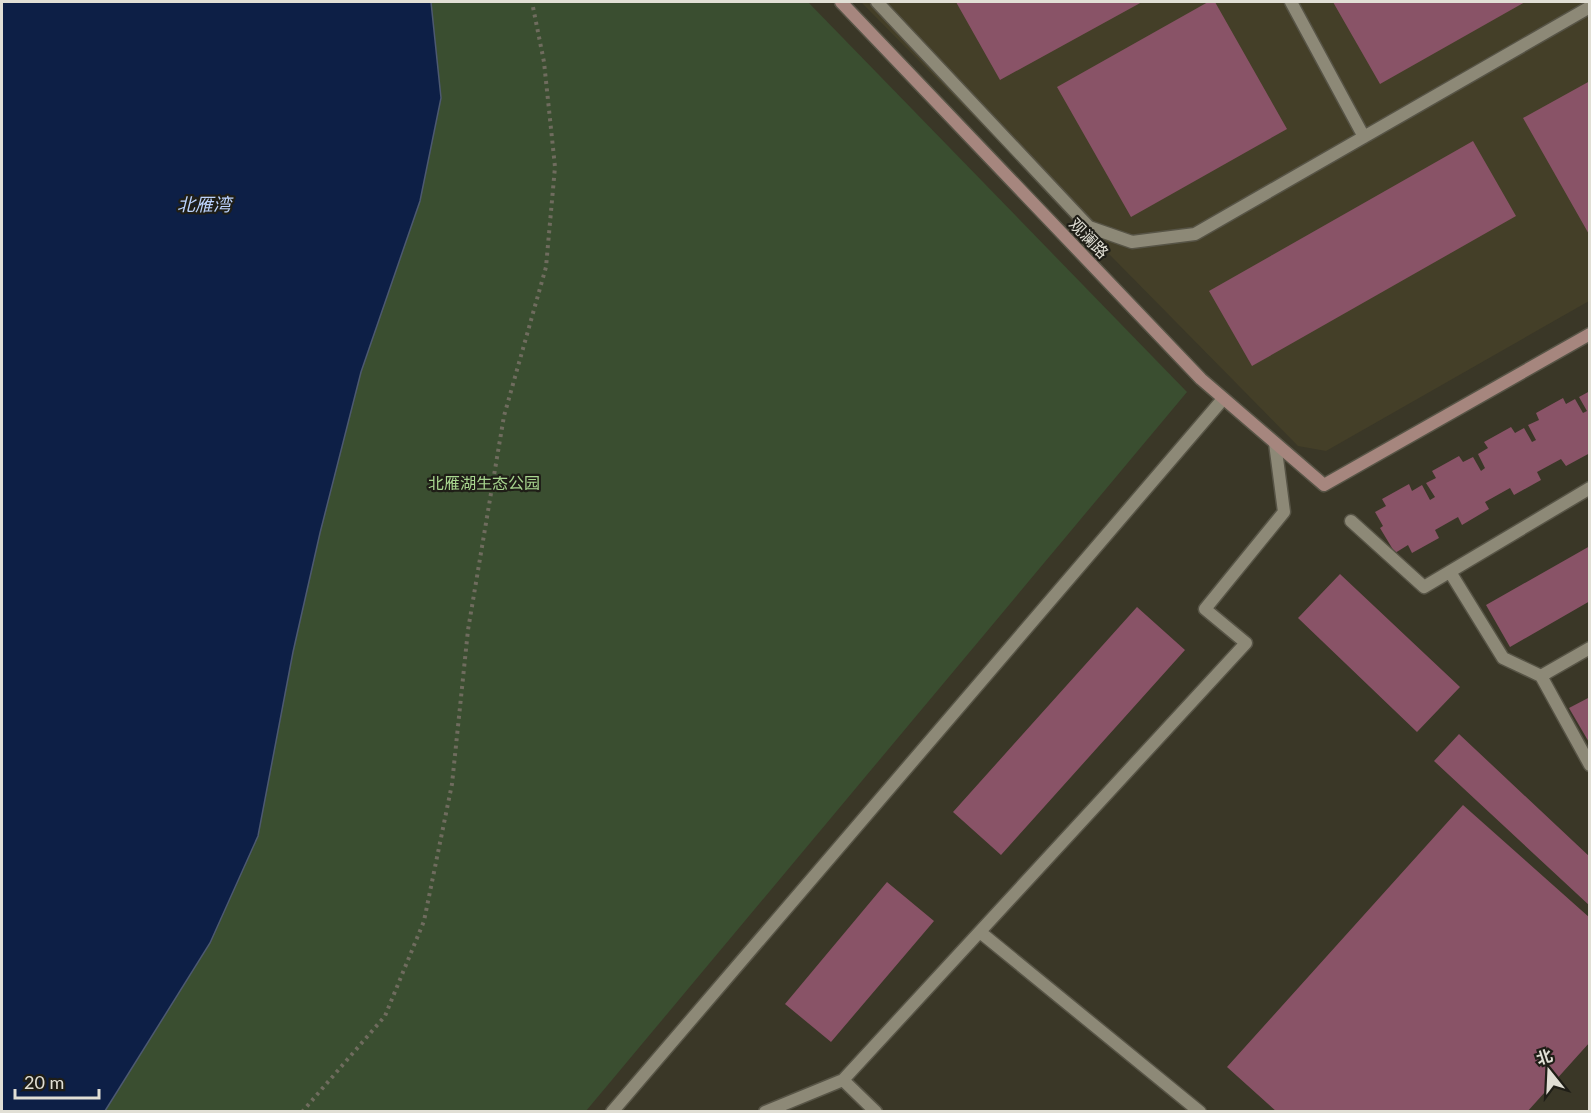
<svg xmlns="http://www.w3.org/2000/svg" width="1591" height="1113" font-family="Lato,'Noto Sans SC',sans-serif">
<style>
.built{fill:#443f28}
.green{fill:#3a4e30}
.water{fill:#0d1f46;stroke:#4d5971;stroke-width:1.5}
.building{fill:#895367}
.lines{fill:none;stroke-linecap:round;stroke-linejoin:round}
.lane-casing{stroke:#575446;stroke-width:15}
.secondary-casing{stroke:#575446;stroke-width:15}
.path{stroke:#6f6c5e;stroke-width:4;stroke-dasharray:3 4.5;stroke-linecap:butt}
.lane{stroke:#8d8977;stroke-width:12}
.secondary{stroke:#a6867e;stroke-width:12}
.labels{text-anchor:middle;stroke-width:4.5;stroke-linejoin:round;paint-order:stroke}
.street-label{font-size:16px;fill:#e1dfd5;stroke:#1f1e17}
.park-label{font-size:16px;fill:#a8d68f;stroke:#1f1e17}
.water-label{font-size:18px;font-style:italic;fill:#bcd3fd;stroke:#1f1e17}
</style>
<rect width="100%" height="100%" fill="#3a3727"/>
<path class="built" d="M861,2H1589V301L1326,451L1298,446Z"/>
<path class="green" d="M2,2H808L1187,392L586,1111L2,1112Z"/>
<path class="water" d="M2,2H431L441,98L420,201L361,372L320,533L293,652L258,836L210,943L105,1111H2Z"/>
<path class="building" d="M956,2H1142L1000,80Z
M1208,2H1215L1287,129L1131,217L1057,87Z
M1333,2H1525L1380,84Z
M1590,81V236L1523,118Z
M1473,141L1516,216L1252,366L1209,291Z
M1590,391V453L1566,466L1561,459L1537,472L1541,480L1514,495L1510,488L1485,502L1489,509L1462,525L1458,517L1435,530L1439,538L1412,553L1408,545L1395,553L1380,528L1383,526L1375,512L1386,506L1382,499L1409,484L1412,491L1422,485L1430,500L1435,497L1426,483L1436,478L1432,471L1459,456L1463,462L1473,457L1481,471L1485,468L1478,454L1488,448L1484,442L1511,427L1515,433L1524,428L1532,442L1536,440L1528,425L1539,420L1536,413L1563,398L1566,404L1575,399L1583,413L1587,411L1579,397Z
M1590,546V601L1510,647L1486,605Z
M1340,574L1460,687L1417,732L1298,618Z
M1137,607L1185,650L1001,855L953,812Z
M1590,697V744L1569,708Z
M1459,734L1590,857V906L1434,761Z
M1463,805L1590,918V1042L1527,1112H1277L1227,1067Z
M887,882L934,921L831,1042L785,1004Z"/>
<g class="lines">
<defs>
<path id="lane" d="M877,2L1089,227L1132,242L1195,234L1590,7
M1291,2L1364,137
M1351,521L1424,587L1590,488
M1450,572L1503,658L1541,676L1590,648
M1541,676L1590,765
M980,932L1200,1112
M843,1080L876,1112
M612,1112L1223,399
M765,1112L843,1080L1246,643L1205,609L1284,512L1275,443"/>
<path id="secondary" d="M841,2L1201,379L1324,485L1590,334"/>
</defs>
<use href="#lane" class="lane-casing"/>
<use href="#secondary" class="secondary-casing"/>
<path class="path" d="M302,1112L385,1016L424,921L452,784L468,630L504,416L546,267L555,167L544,62L532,2"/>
<use href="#lane" class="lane"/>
<use href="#secondary" class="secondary"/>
</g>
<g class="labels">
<g class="street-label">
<text transform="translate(1089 238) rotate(46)" y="6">观澜路</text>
</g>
<g class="park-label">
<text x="484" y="489">北雁湖生态公园</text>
</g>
<g class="water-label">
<text x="204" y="211">北雁湾</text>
</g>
</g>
<rect width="1591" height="1113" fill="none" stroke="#e1dfd5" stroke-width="6"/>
<g transform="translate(1549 1071) rotate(342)" stroke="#1f1e17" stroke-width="4.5" paint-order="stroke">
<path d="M0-4.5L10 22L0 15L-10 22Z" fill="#e1dfd5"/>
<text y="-9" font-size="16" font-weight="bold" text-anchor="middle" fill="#e1dfd5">北</text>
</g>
<path d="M15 1089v9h84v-9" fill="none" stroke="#e1dfd5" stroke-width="3"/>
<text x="24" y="1089" font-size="18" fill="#e1dfd5" stroke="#1f1e17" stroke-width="4.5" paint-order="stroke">20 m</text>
</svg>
